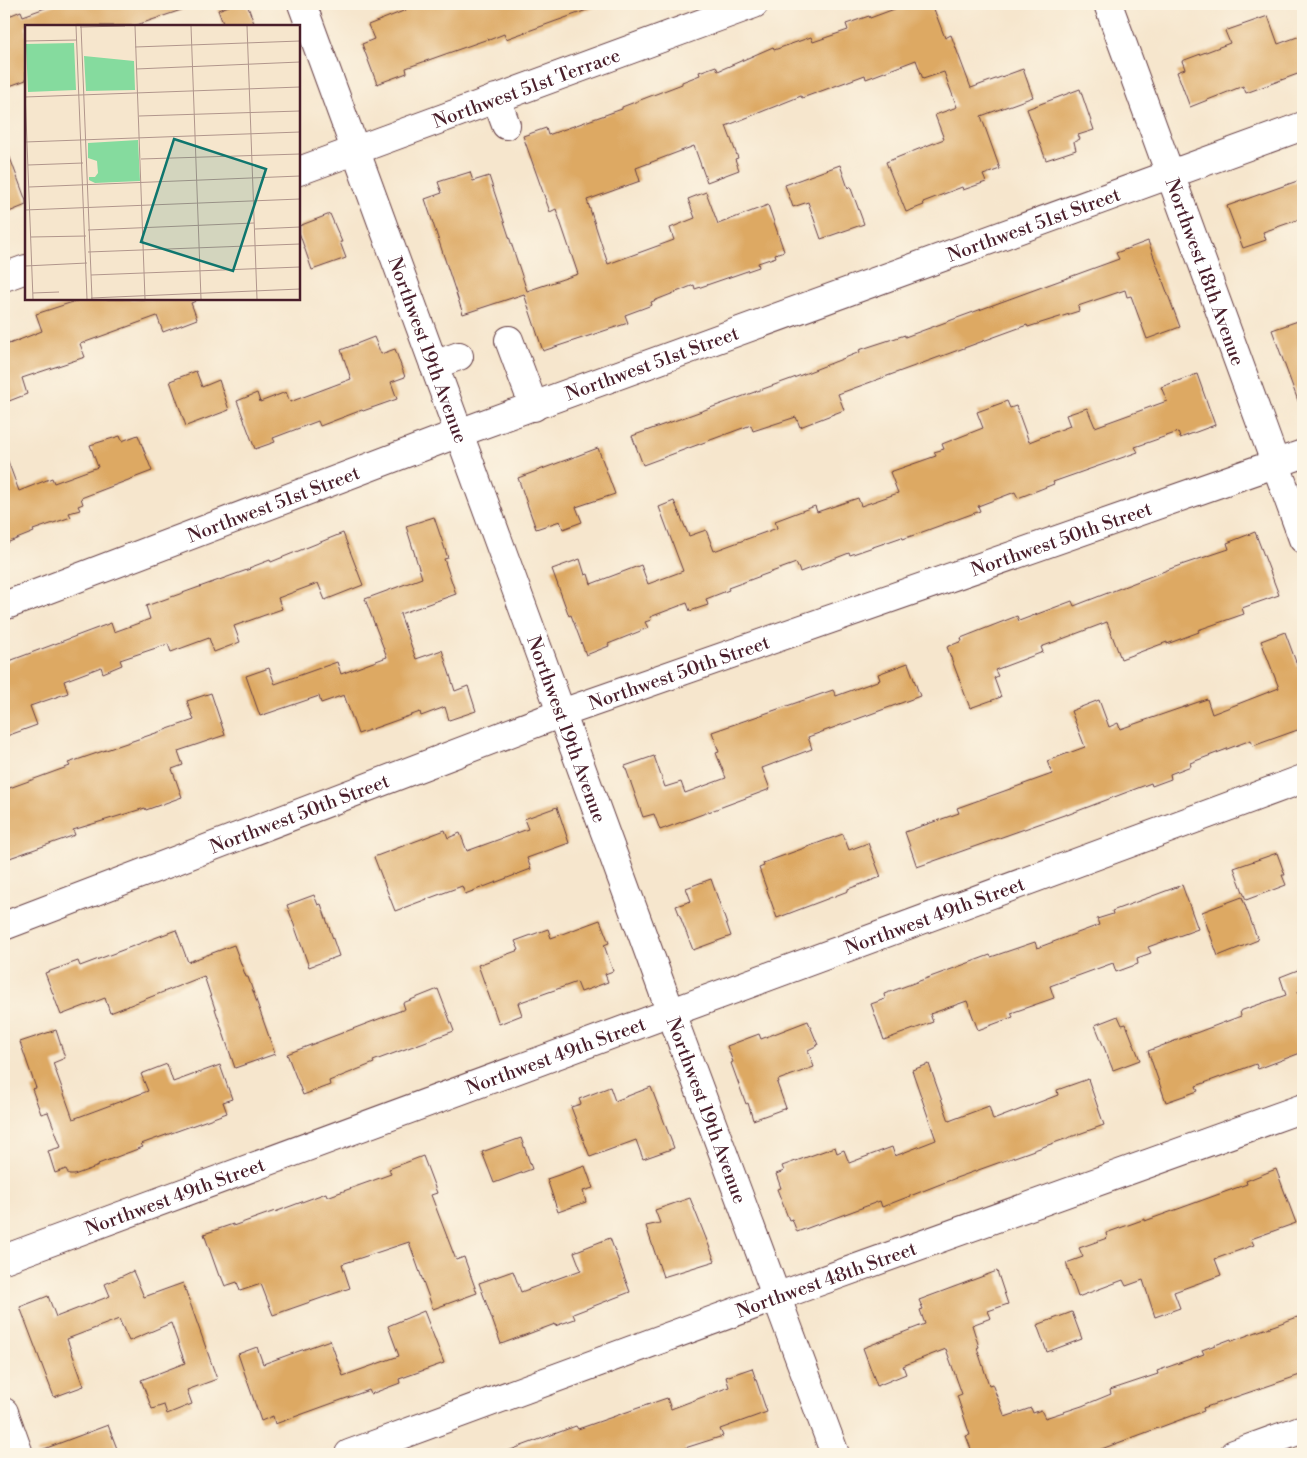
<svg xmlns="http://www.w3.org/2000/svg" width="1307" height="1458" font-family="'Libre Bodoni',serif">
<style>
.building{fill:#dda963}
.lines{fill:none;stroke-linecap:round;stroke-linejoin:round}
.minor-casing{stroke:#643d43;stroke-width:30}
.minor{stroke:#fff;stroke-width:28}
.labels{text-anchor:middle;stroke-width:4;stroke-linejoin:round;paint-order:stroke}
.street-label{font-size:19px;fill:#4a1f2b;stroke:#fcf5e5}
.inset-road{fill:none;stroke:#b1968c;stroke-width:1}
.view{fill:#0f766e;fill-opacity:0.15;stroke:#0f766e;stroke-width:2.5}
.inset-edge{fill:none;stroke:#4a1f2b;stroke-width:2.5}
</style>
<rect width="100%" height="100%" fill="#fcf5e5"/>
<filter id="ink" filterUnits="userSpaceOnUse"><feTurbulence type="fractalNoise" baseFrequency=".02" numOctaves="2"/><feDisplacementMap in="SourceGraphic" scale="10" xChannelSelector="R" yChannelSelector="G"/><feConvolveMatrix kernelMatrix="1 2 1 2 8 2 1 2 1" color-interpolation-filters="sRGB"/></filter>
<filter id="wash" filterUnits="userSpaceOnUse"><feTurbulence type="fractalNoise" baseFrequency=".0096" numOctaves="4" result="noise"/><feDisplacementMap in="SourceGraphic" scale="20" xChannelSelector="R" yChannelSelector="G"/><feGaussianBlur stdDeviation="1.12" result="paint"/><feColorMatrix in="noise" values="0 0 0 0 0 0 0 0 0 0 0 0 0 0 0 0 0 1.4 0 .05"/><feComposite in="paint" operator="in"/></filter>
<g filter="url(#wash)">
<rect width="100%" height="100%" fill="#f6e6cd"/>
<g id="blocks">
<path class="building" d="M56,4H189L190,7L134,26H26V80L4,88V18L21,11L23,16Z
M234,4H247L255,26H224L218,10Z
M404,4H598V6L506,39L504,34L489,40L488,39L406,68L407,73L377,84L362,44L374,39L368,25L406,10Z
M908,4H932L945,38L951,35L971,88L1023,69L1033,97L981,116L1000,169L983,175L986,182L963,190L962,187L923,202L924,205L906,212L886,162L944,139L935,115L957,107L944,72L923,79L916,60L866,79L865,75L802,98L801,96L726,126L738,158L735,159L739,170L707,182L694,146L636,168L640,181L587,200L608,264L674,240L670,228L695,218L688,199L706,192L718,224L768,205L784,251L775,254L776,257L758,263L759,267L695,289L694,285L651,302L652,305L625,315L628,323L543,351L524,294L463,314L425,199L442,193L438,182L470,172L473,181L489,176L527,291L578,274L556,209L550,212L523,136L546,128L548,135L622,109V107L682,84V82L700,75L699,72L716,66L718,71L773,47L774,50L811,37L813,42L848,30L846,24L869,16L870,18Z
M1268,16L1278,44L1303,35V72L1246,93L1243,86L1190,107L1177,72L1185,69L1182,61L1230,43L1225,31Z
M1080,89L1094,130L1078,135L1080,139L1074,142L1076,150L1046,160L1027,109Z
M4,147H6L26,201V205L4,214Z
M840,165L848,188L850,186L864,224L821,239L808,202L793,207L785,185Z
M1303,179V218L1263,232L1266,240L1243,248L1227,206Z
M330,214L342,242H340L346,258L312,270L299,232V226Z
M1148,241L1180,327L1147,339L1131,296L1127,297L1125,290L1078,306L1079,311L1028,327L1027,325L838,394L844,410L800,427L796,417L753,431L751,425L643,465L632,436L791,379L860,352L859,350L905,335V337L1119,259L1116,253Z
M82,299H196V301L191,303L197,319L163,332L157,316L80,344L85,357L22,378L27,394L4,403V337L6,336L9,344L42,331L36,314Z
M1298,321L1303,336V409H1301L1272,330Z
M374,337L381,354L395,349L405,377L391,382L397,399L363,411L362,410L320,426L318,421L273,438L275,442L255,449L237,401L257,393L260,402L286,392L290,402L351,379L341,350Z
M196,371L202,387L219,380L229,410L186,426L170,381Z
M1197,374L1215,425L1180,438L1178,432L1135,447L1138,452L1053,482L1054,484L1018,498L1015,492L978,506L980,511L903,539L902,537L850,555L849,553L800,572L796,563L728,588L729,590L706,599L708,605L690,611L687,603L650,617L651,620L645,622L648,628L608,644L609,646L586,655L571,615L569,616L552,569L580,559L585,575L588,574L591,584L641,565L648,584L683,571L659,507L674,501L689,536L706,530L714,551L777,528L775,521L815,506L817,512L858,498L861,506L898,493L890,472L936,456L934,452L944,449L942,444L983,428L977,412L1007,401L1010,408L1016,406L1029,442L1070,426L1066,415L1087,408L1095,427L1167,401L1161,387Z
M138,435L152,471L81,498L83,504L78,506L80,510L69,513L71,517L33,530L34,532L4,544V457L6,456L19,491L52,478L54,483L98,467L90,445L120,436L122,441Z
M598,448L615,494L576,507L582,522L563,529L560,521L536,529L518,478Z
M434,517L448,558L444,559L456,594L400,614L416,659L442,650L455,691L468,686L476,711L449,720L445,707L421,716L420,712L358,734L344,695L321,703L319,696L260,716L246,676L269,668L275,684L337,662L341,674L387,657L365,599L422,578L406,526Z
M1255,532L1279,595L1242,608L1244,614L1198,630L1199,632L1167,644V642L1121,659L1107,622L1041,647L1043,652L995,670L998,676L994,678L1001,697L970,708L947,647L962,641L961,638L1017,616L1019,621L1072,601L1074,606L1175,567L1229,549L1227,543Z
M343,533L363,585L325,600L318,583L278,598L282,609L234,626L240,642L214,652L209,638L171,652L168,644L120,660L122,665L103,673L101,667L64,681L68,693L30,706L37,725L4,737V663L111,623L114,632L150,619L146,606L250,569L249,568L270,560L271,562Z
M1285,632L1303,681V728L1253,746L1251,740L1190,763L1191,766L1170,774L1171,779L1152,786L1151,783L1067,815V814L917,867L905,832L959,813L957,808L1052,774L1047,761L1085,747L1071,711L1099,700L1109,727L1118,723L1120,729L1207,699L1212,714L1279,688L1261,641Z
M908,663L920,696L808,737L812,749L762,768L770,789L660,830L654,814L643,817L625,766L654,756L665,787L681,782L685,793L726,778L716,753L719,752L712,732L833,690L836,696L880,680L878,674Z
M211,693L225,735L178,751L183,765L172,769L182,797L146,810L145,808L73,830L75,835L4,860V790L70,766L68,763L194,720L187,701Z
M557,807L569,843L527,858L531,869L465,894L462,886L395,911L374,857L445,830L448,838L460,833L467,851L528,829L524,819Z
M843,834L849,850L868,843L881,877L848,889V891L777,918L759,868L764,866L763,863Z
M1277,853L1285,875H1282L1286,885L1246,900L1234,868Z
M711,879L731,936L693,950L676,906L691,901L686,888Z
M1182,885L1198,929L1148,947L1151,953L1137,958L1138,964L1116,972L1113,963L1050,986L1054,998L1011,1013L1013,1017L978,1030L967,1001L930,1014L933,1022L884,1040L871,1004L885,999L884,994L990,955L991,957L1035,942L1037,948L1099,925L1097,919L1113,914L1112,911Z
M314,895L318,905L321,904L339,956L309,967L287,905Z
M1242,897L1258,940L1218,956L1202,912Z
M600,920L609,943L604,945L613,971L605,974L608,982L581,992L577,982L518,1003L522,1015L499,1024L478,965L519,950L515,941L548,929L551,938Z
M176,930L188,962L234,945L246,977H248L275,1054L235,1068L204,976L110,1013L105,998L61,1015L45,973L78,961L80,966Z
M1303,968V990L1298,992L1303,1007V1052L1258,1069L1256,1064L1196,1086L1198,1091L1166,1102L1148,1051L1241,1016L1240,1011L1286,995L1280,977Z
M438,989L454,1031L373,1061L374,1063L329,1081L330,1085L303,1095L287,1054L405,1009L403,1003Z
M1118,1016L1122,1025L1126,1024L1140,1060L1113,1070L1095,1025Z
M808,1021L818,1045L808,1050L814,1067L778,1080L779,1082L777,1083L786,1108L753,1120L748,1103L746,1104L731,1063L733,1062L727,1046L759,1034L761,1039Z
M56,1030L65,1058L53,1063L73,1119L148,1091L141,1074L167,1064L173,1082L220,1065L232,1099L223,1102L227,1113L141,1144L143,1147L98,1164L99,1166L74,1175H69L66,1169L55,1173L48,1151L61,1147L48,1112L41,1114L32,1089L36,1088L20,1042Z
M929,1064L949,1121L989,1106L993,1120L1058,1095L1057,1090L1088,1079L1104,1125L956,1178L882,1207L880,1201L797,1232L792,1219L789,1220L777,1189L781,1188L776,1174L784,1171L782,1166L835,1147L837,1153L844,1150L849,1163L892,1147L895,1156L936,1140L912,1070Z
M610,1087L615,1101L651,1087L674,1148L643,1159L636,1140L590,1157L571,1107L581,1104L579,1099Z
M521,1138L532,1169L494,1183L482,1152Z
M423,1156L437,1193L431,1195L456,1260L464,1257L477,1293L433,1309L409,1242L342,1264L350,1288L273,1315L261,1284L240,1291L237,1282L225,1286L221,1276H219L204,1234L233,1224V1226L275,1211V1212L326,1193L327,1197L391,1174L389,1169Z
M585,1166L593,1188L583,1191L586,1202L558,1212L547,1179Z
M1276,1169L1296,1223L1251,1239L1254,1245L1215,1259L1221,1275L1174,1292L1180,1308L1155,1317L1143,1280L1126,1286L1123,1280L1078,1297L1066,1263L1083,1257L1079,1248L1107,1238L1106,1233L1145,1219V1221L1247,1184L1246,1181Z
M690,1198L715,1261L663,1277L646,1226L660,1223L655,1210Z
M610,1238L630,1292L573,1314L575,1319L555,1326V1324L501,1344L479,1283L513,1271L521,1292L581,1270L574,1252Z
M133,1271L144,1297L183,1283L217,1379L187,1390L192,1404L167,1414L164,1405L152,1409L141,1380L185,1363L171,1323L129,1341L119,1319L67,1339L84,1386L54,1397L20,1307L48,1296L56,1317L110,1296L105,1284Z
M997,1271L1008,1304L988,1311L991,1318L972,1325L979,1347L977,1348L989,1385L992,1384L1005,1417L1031,1408L1033,1413L1041,1410L1045,1418L1082,1406L1111,1394L1110,1390L1158,1374L1157,1371L1204,1354L1202,1350L1231,1339L1232,1341L1303,1315V1374L1203,1408L1204,1411L1088,1454H973L966,1436L970,1435L957,1396L962,1394L946,1349L910,1363L903,1366L906,1374L877,1386L863,1348L925,1324L920,1310L923,1309L919,1300Z
M424,1311L444,1363L399,1379L400,1383L371,1394L369,1390L275,1424L273,1416L261,1421L238,1354L257,1347L263,1364L330,1340L343,1376L399,1356L388,1326Z
M1072,1312L1082,1339L1047,1352L1037,1325Z
M752,1368L767,1412L720,1429L723,1436L685,1448L687,1454H505V1452L576,1426L578,1429L667,1398L671,1409L729,1387L726,1377Z
M108,1425L119,1454H36V1452Z"/>
</g>
</g>
<g filter="url(#ink)">
<use href="#blocks" fill-opacity="0" stroke="#643d43" stroke-width="1"/>
<g class="lines">
<defs>
<g id="minor">
<path id="s1" d="M302,4L671,1013L835,1454"/>
<path id="s2" d="M1108,4L1303,539"/>
<path d="M496,98L506,125"/>
<path id="s3" d="M299,171L754,4"/>
<path d="M4,277L26,269"/>
<path d="M509,340L534,407"/>
<path d="M434,365L459,356"/>
<path id="s4" d="M4,606L459,433L1303,126"/>
<path id="s5" d="M4,926L562,713L1303,454"/>
<path id="s6" d="M4,1259L1303,779"/>
<path d="M4,1412L19,1454"/>
<path id="s7" d="M349,1454L776,1297L1303,1108"/>
<path d="M1234,1454L1303,1429"/>
</g>
</defs>
<use href="#minor" class="minor-casing"/>
<use href="#minor" class="minor"/>
</g>
</g>
<g class="labels">
<g class="street-label">
<text dy="7" stroke="none"><textPath href="#s3" startOffset="242">Northwest 51st Terrace</textPath></text>
<text dy="7" stroke="none"><textPath href="#s4" startOffset="1098">Northwest 51st Street</textPath></text>
<text dy="7" stroke="none"><textPath href="#s2" startOffset="285">Northwest 18th Avenue</textPath></text>
<text dy="7" stroke="none"><textPath href="#s1" startOffset="368">Northwest 19th Avenue</textPath></text>
<text dy="7" stroke="none"><textPath href="#s4" startOffset="692">Northwest 51st Street</textPath></text>
<text dy="7" stroke="none"><textPath href="#s4" startOffset="288">Northwest 51st Street</textPath></text>
<text dy="7" stroke="none"><textPath href="#s5" startOffset="1126">Northwest 50th Street</textPath></text>
<text dy="7" stroke="none"><textPath href="#s5" startOffset="721">Northwest 50th Street</textPath></text>
<text dy="7" stroke="none"><textPath href="#s1" startOffset="772">Northwest 19th Avenue</textPath></text>
<text dy="7" stroke="none"><textPath href="#s5" startOffset="316">Northwest 50th Street</textPath></text>
<text dy="7" stroke="none"><textPath href="#s6" startOffset="992">Northwest 49th Street</textPath></text>
<text dy="7" stroke="none"><textPath href="#s6" startOffset="588">Northwest 49th Street</textPath></text>
<text dy="7" stroke="none"><textPath href="#s1" startOffset="1178">Northwest 19th Avenue</textPath></text>
<text dy="7" stroke="none"><textPath href="#s6" startOffset="182">Northwest 49th Street</textPath></text>
<text dy="7" stroke="none"><textPath href="#s7" startOffset="508">Northwest 48th Street</textPath></text>
</g>
</g>
<g transform="translate(25 25)">
<rect width="275" height="275" fill="#f6e6cd"/>
<path d="M49,18L51,65L3,67L1,19ZM59,31L109,36L110,65L61,66ZM113,115L115,156L70,158L64,155V152H70L73,148L72,136L63,133V118Z" fill="#85db9e"/>
<path class="inset-road" d="M51,1L62,274M56,1L67,274M110,1L120,274M166,1L176,274M222,1L232,274M55,2L100,1M0,16L52,15M110,22L275,16M111,44L275,37M0,66L8,274M0,72L275,62M114,91L275,86M0,117L275,107M116,134L275,129M3,140L58,138M4,162L275,151M0,185L275,174M230,204L275,202M63,205L229,198M6,212L61,211M63,227L275,219M0,241L62,238M66,250L275,242M8,268L34,267M66,273L275,264"/>
<path class="view" d="M149,114L241,144L208,246L116,217Z"/>
<rect width="275" height="275" class="inset-edge"/>
</g>
<rect width="1307" height="1458" fill="none" stroke="#fcf5e5" stroke-width="20"/>
</svg>
